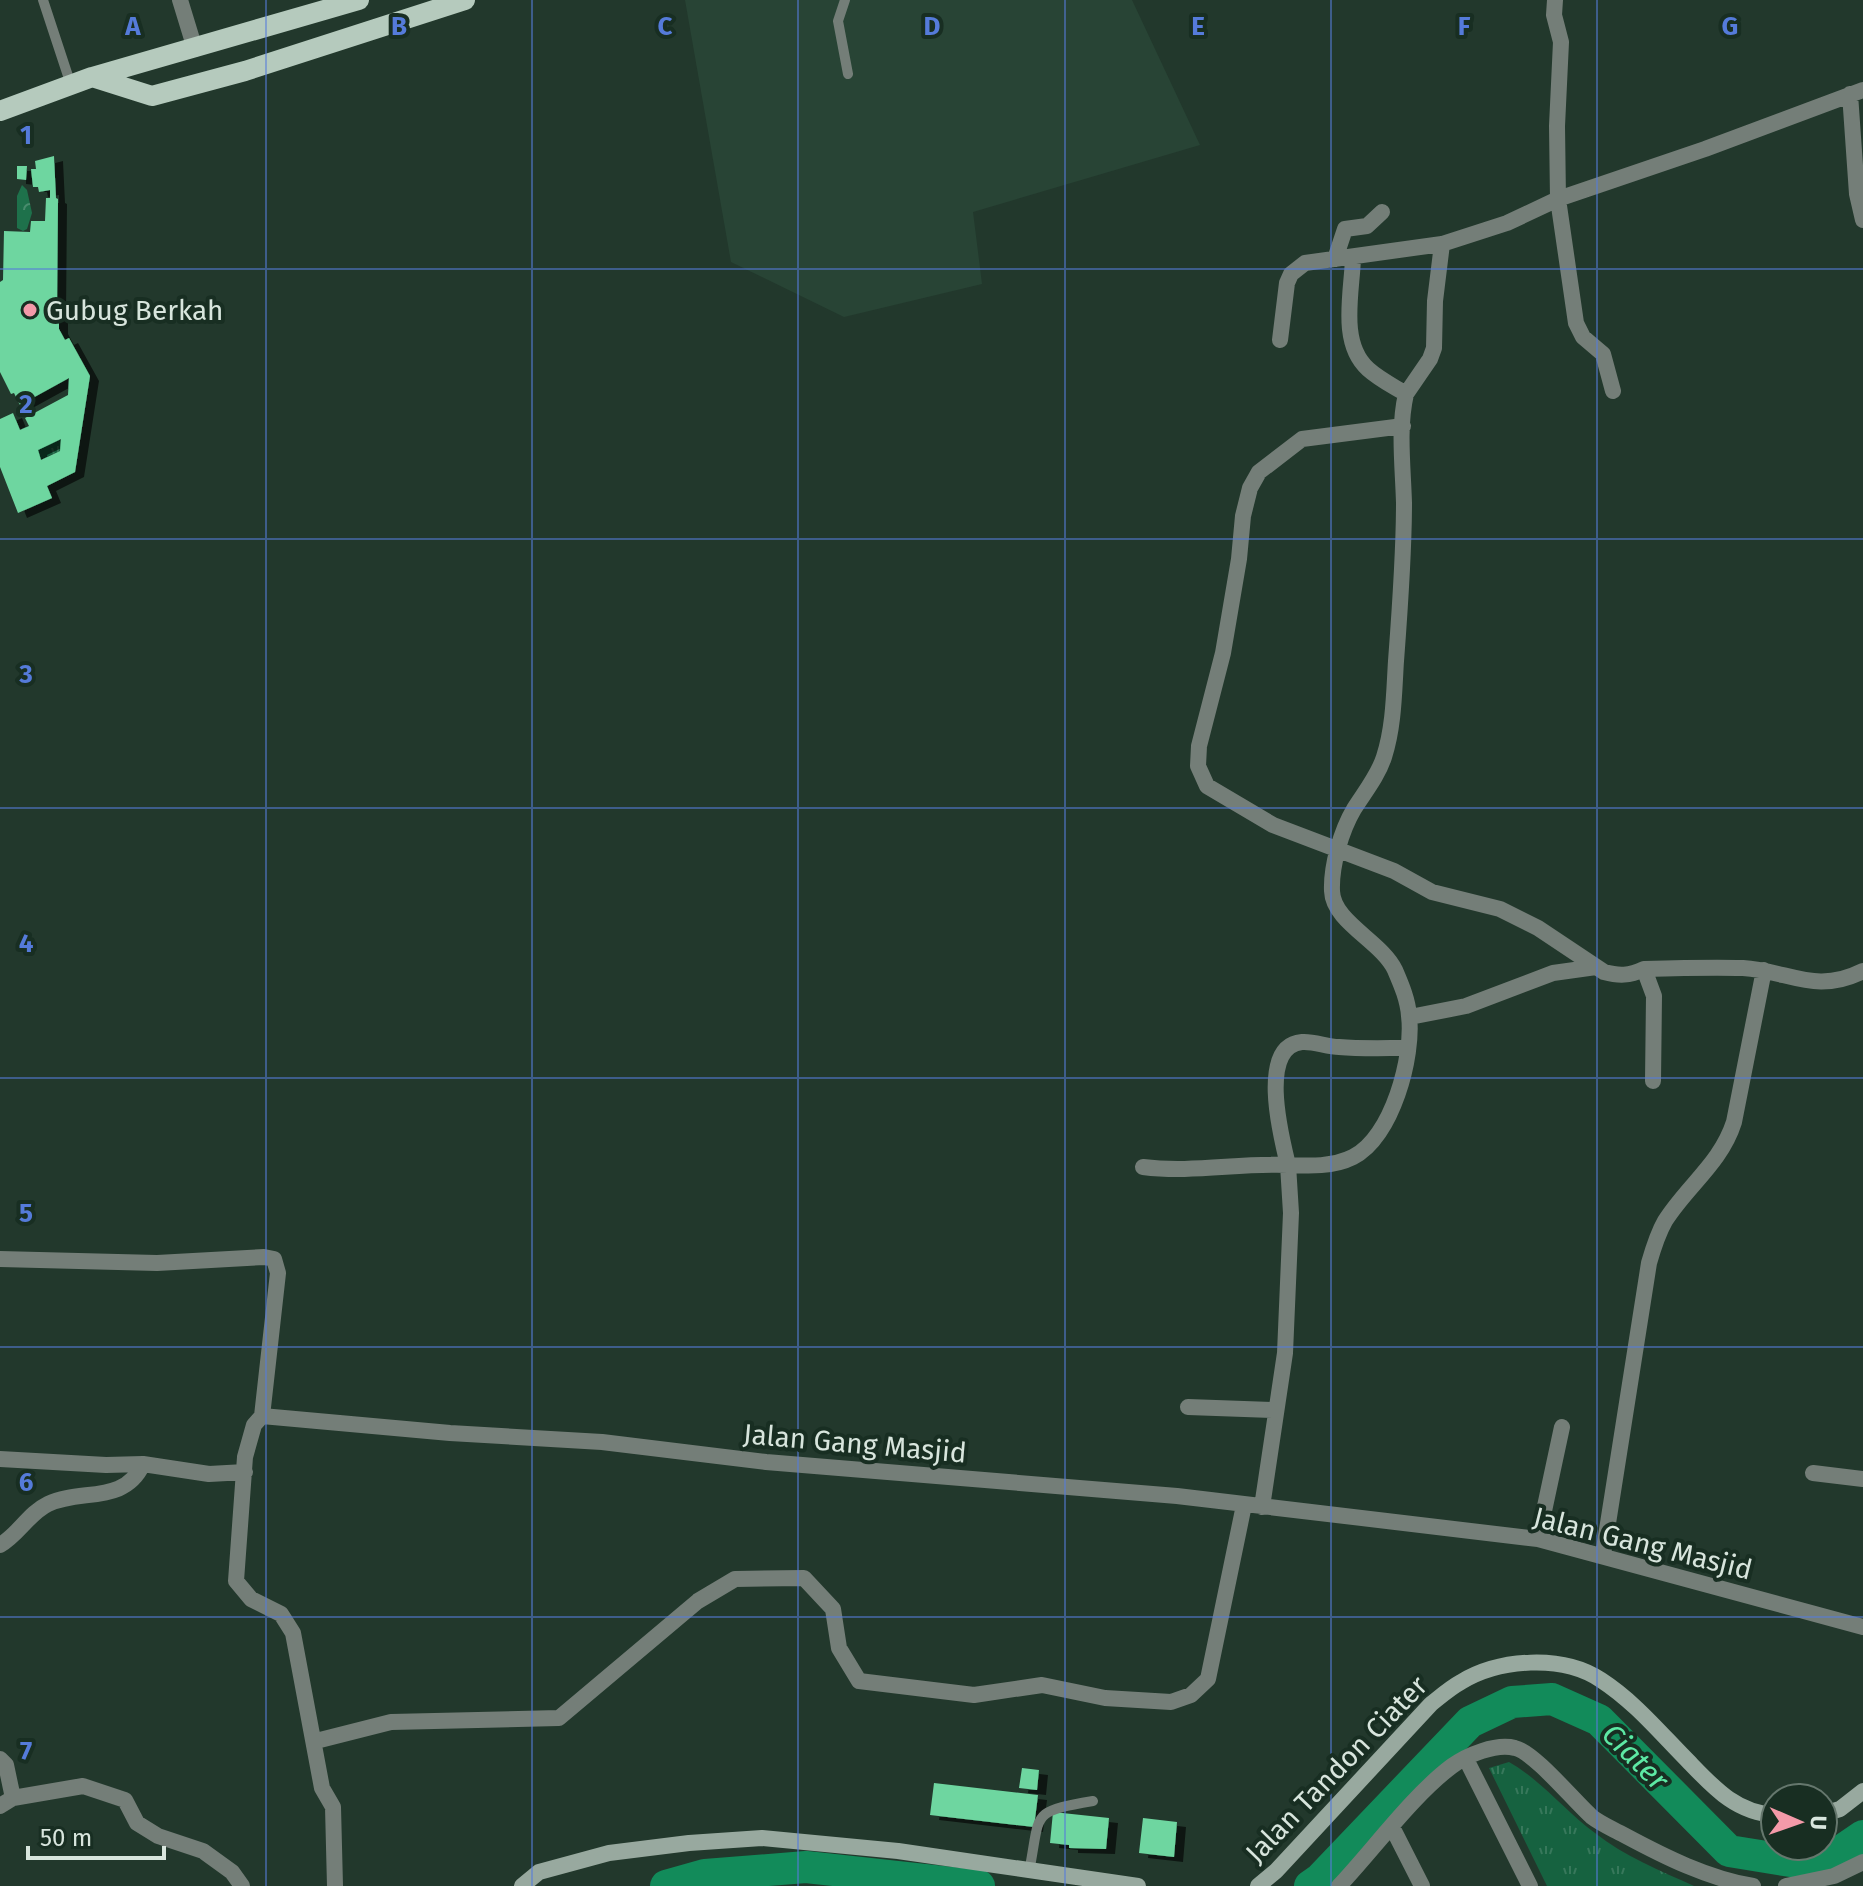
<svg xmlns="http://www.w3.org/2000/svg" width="1863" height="1886" font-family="'Fira Sans',sans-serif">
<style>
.built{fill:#284435}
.grass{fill:url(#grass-tufts)}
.forest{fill:url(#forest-crowns)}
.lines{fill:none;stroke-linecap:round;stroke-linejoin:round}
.river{stroke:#128b5a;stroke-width:32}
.building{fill:#6ed6a0;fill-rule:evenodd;filter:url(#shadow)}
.lane{stroke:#747e78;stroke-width:10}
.street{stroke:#747e78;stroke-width:16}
.secondary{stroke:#98a99f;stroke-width:16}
.primary{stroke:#b5cabd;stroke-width:20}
.grid{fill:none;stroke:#557bda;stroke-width:2;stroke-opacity:0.55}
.poi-dot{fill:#f39aa9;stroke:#182e22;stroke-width:3}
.labels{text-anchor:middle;stroke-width:8;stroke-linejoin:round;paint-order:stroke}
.poi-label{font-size:28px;fill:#d8e5dd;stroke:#182e22;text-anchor:start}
.street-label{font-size:28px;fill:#d8e5dd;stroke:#182e22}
.water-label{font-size:30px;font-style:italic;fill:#5de8a4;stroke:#182e22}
.grid-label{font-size:26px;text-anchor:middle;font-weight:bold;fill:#557bda;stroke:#182e22;stroke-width:8;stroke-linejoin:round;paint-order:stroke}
</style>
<defs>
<pattern id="grass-tufts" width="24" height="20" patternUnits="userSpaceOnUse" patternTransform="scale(2)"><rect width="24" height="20" fill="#166240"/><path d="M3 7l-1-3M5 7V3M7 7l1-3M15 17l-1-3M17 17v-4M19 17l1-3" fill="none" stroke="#37785b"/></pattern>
<pattern id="forest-crowns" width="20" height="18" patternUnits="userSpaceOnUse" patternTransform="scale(2)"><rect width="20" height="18" fill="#1e714b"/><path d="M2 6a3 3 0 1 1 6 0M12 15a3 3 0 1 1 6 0" fill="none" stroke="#498c6d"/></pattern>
<filter id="shadow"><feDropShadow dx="9" dy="5" stdDeviation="0" flood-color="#0009"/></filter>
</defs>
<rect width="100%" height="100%" fill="#22382c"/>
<path class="built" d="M685,0H1132L1200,145L973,212L982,284L844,317L731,262Z"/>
<path class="grass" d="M61,439L60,451L41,459L38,451L39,449Z
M1509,1762C1541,1780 1565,1811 1595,1833C1624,1856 1661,1871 1694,1886H1547L1489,1768Z"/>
<path class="forest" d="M22,185L27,190L32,213L27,229L23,231L17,228V196Z"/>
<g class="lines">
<path class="river" d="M666,1886L705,1875L806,1867L979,1886
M1310,1886L1320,1879L1470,1722L1512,1702L1552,1699L1599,1720L1729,1851L1797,1862L1841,1851L1863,1836"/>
</g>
<path class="building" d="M54,156L56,198L58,199L57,311H59V329L65,340L69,338L90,376L75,472L47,486L52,498L18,513L0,467V419L13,413L20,430L29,426L25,418L68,395L69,378L20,405L14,393L11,394L0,372V282L3,280L4,231L30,232L31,221H45L46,198H50V190L39,192L38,187H33L31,169H36L35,161ZM61,439L60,451L41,460L38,450Z
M17,166H27L26,180L17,179Z
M1022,1768L1039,1770L1037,1790L1019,1788Z
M934,1783L1038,1795L1034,1827L930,1815Z
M1053,1812L1109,1818L1106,1849L1069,1848V1845L1050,1843Z
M1143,1818L1177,1822L1174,1857L1139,1853Z"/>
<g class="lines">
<path class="lane" d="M43,0L71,85
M845,0L838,21L848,74
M1029,1872C1041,1812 1029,1812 1093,1801"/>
<path class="street" d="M180,0L195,49
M1555,0L1554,15L1561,42L1557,126L1558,199L1705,149L1863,90
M1850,94L1857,194L1863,220
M1335,259L1345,229L1367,226L1382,212
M1280,340L1287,283L1291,274L1305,263L1442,244L1507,223L1558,199L1576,323L1583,337L1603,354L1613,391
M1406,394L1430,359L1434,348L1435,301L1442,244
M1403,426L1302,439L1259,472L1250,488L1243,516L1239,559L1223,653L1199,746L1198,766L1207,786L1273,825L1394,871L1432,892L1500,909L1538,928L1604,972C1619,976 1629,976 1644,969C1677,968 1710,967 1743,968C1790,971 1815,995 1863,971
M1644,969L1654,996L1653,1081
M1410,1017L1466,1006L1553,973L1596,967
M1143,1167C1192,1173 1239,1163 1288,1165C1282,1140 1257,1046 1302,1042C1314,1041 1327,1047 1339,1047C1362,1049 1385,1048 1407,1048
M0,1259L157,1263L264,1257L274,1259L278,1273L262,1416L450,1433L602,1442L766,1462L1177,1496L1538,1539L1863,1627
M1188,1407L1275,1410
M262,1416L254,1425L245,1457L236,1581L251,1599L281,1614L293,1633L322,1788L333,1807L335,1886
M0,1459L106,1465L143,1464L209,1474L245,1472
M1813,1473L1863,1479
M1262,1507L1285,1353L1291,1213L1288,1165C1310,1166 1333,1167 1353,1157C1392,1138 1414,1056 1409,1016C1408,1000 1401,984 1395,970C1381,941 1333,922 1332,891C1331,866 1341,831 1354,809C1364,793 1378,776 1384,757C1394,726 1394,692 1396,661C1400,608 1404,556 1404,503C1403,467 1398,428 1406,394C1393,386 1379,379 1368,369C1339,343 1352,292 1353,258
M1538,1539L1562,1427
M0,1545C18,1535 29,1513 48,1504C81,1488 124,1505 143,1464
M1603,1555L1649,1263C1653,1249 1657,1235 1665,1221C1687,1186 1721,1163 1734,1122L1764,970
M316,1741L391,1722L559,1718L698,1601L735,1579L804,1578L833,1609L839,1648L859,1681L974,1695L1042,1685L1105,1698L1171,1702L1191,1695L1208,1679L1244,1505
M0,1759L6,1765L13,1798
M1466,1759L1530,1886
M0,1806L13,1798L83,1786L125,1800L137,1823L158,1836L203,1851L232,1872L242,1886
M1392,1827L1422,1886
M1339,1886C1374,1849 1412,1796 1452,1766C1467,1755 1496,1743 1515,1748C1534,1752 1575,1802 1592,1817C1601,1824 1613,1829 1624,1835C1665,1857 1707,1878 1753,1886
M1786,1886L1834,1876L1863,1862"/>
<path class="secondary" d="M1823,1814L1840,1809L1863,1791
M522,1886L539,1872L609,1853L689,1843L762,1838L898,1851L1138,1886
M1258,1886L1276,1871L1431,1704C1441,1696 1450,1688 1461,1682C1499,1659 1562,1654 1601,1680C1635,1702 1661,1734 1690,1763C1715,1789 1737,1813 1775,1815"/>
<path class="primary" d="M92,77L152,96L245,71L465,0
M0,111L92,77L359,0"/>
</g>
<path class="grid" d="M266,0V1886M532,0V1886M798,0V1886M1065,0V1886M1331,0V1886M1597,0V1886M0,269H1863M0,539H1863M0,808H1863M0,1078H1863M0,1347H1863M0,1617H1863"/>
<circle class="poi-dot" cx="30" cy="310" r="8"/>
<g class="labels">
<g class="poi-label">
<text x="46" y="320">Gubug Berkah</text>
</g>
<g class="street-label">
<text transform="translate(855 1443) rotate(5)" y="10">Jalan Gang Masjid</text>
<text transform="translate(1643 1543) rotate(14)" y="10">Jalan Gang Masjid</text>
<text transform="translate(1336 1769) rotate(-46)" y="10">Jalan Tandon Ciater</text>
</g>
<g class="water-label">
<text transform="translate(1635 1757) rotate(45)" y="10">Ciater</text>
</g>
</g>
<g class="grid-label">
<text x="133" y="35">A</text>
<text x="399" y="35">B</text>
<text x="665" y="35">C</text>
<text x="932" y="35">D</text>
<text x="1198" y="35">E</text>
<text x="1464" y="35">F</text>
<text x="1730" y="35">G</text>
<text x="26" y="144">1</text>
<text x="26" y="413">2</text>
<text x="26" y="683">3</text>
<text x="26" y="952">4</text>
<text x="26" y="1222">5</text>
<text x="26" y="1491">6</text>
<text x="26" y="1760">7</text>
</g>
<g transform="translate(1799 1822) rotate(92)"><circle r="38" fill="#182e22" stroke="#65776d" stroke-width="2"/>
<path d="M0-6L14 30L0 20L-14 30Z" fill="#f39aa9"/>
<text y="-12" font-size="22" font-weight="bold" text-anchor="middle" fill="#d8e5dd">U</text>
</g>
<path d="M28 1846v12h136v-12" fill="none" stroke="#d8e5dd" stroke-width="4"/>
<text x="40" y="1846" font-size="24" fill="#d8e5dd" stroke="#182e22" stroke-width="6" paint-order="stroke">50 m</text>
</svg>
